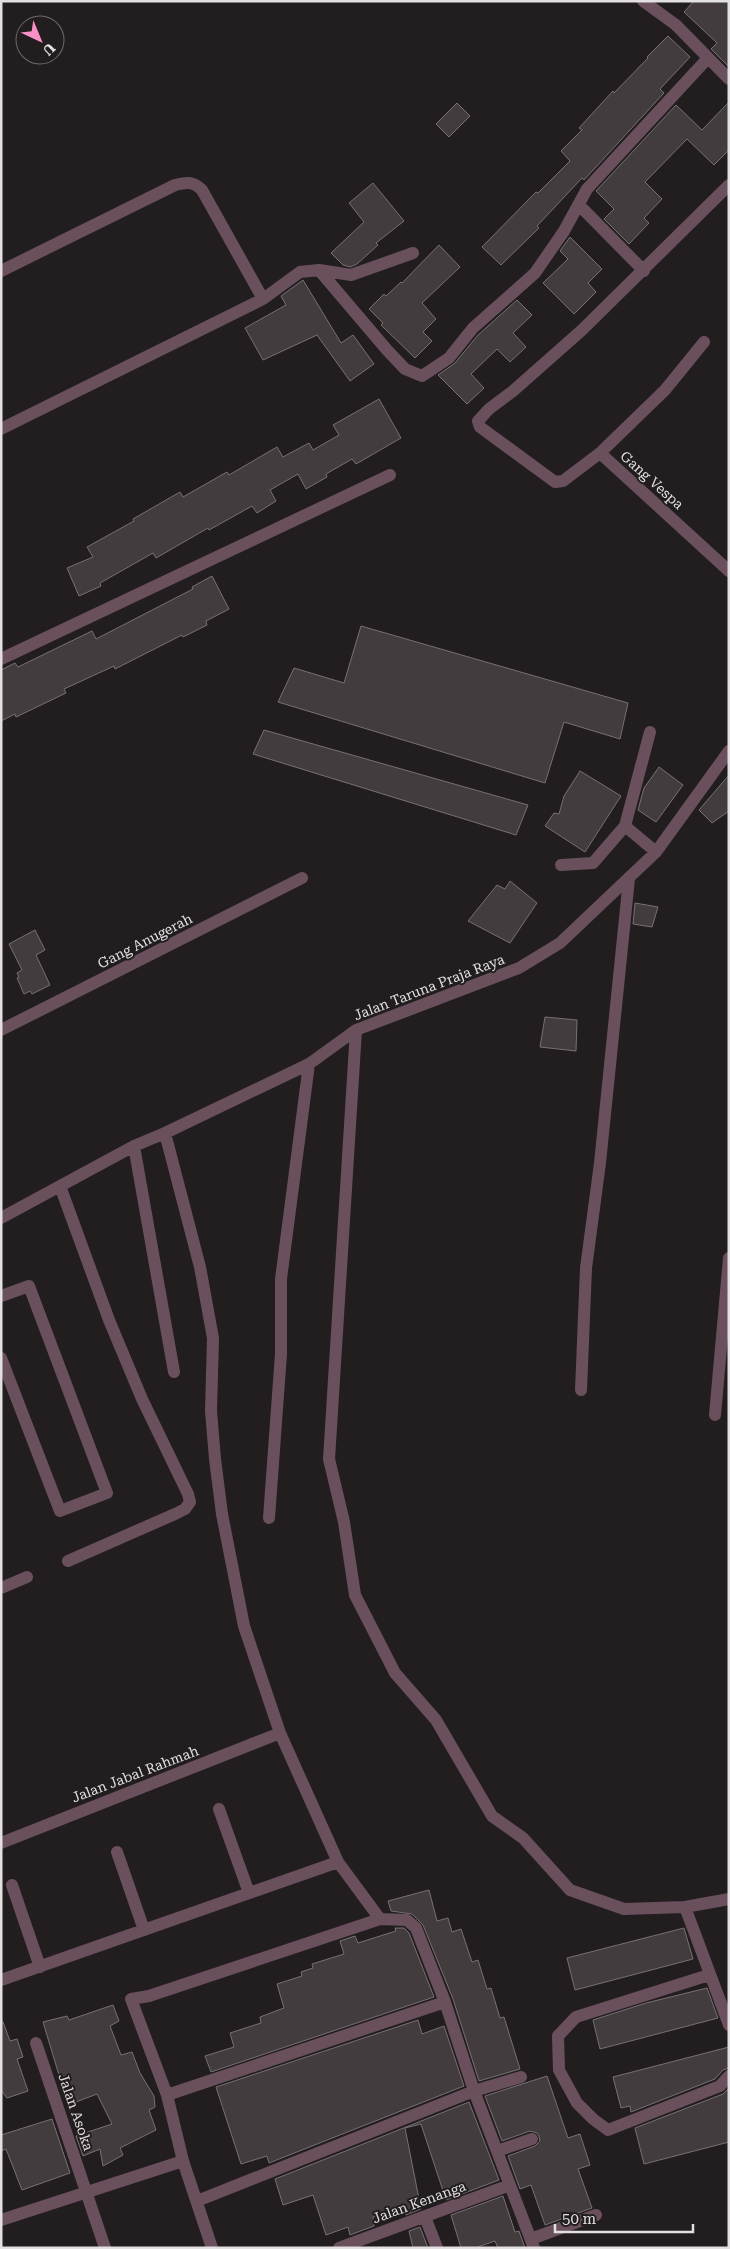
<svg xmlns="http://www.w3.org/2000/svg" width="730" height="2249" font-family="'Roboto Serif',serif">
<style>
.building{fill:#423c3f;stroke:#777174}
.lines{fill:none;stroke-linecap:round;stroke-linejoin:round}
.minor{stroke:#6a505d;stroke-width:12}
.labels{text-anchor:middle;stroke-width:4;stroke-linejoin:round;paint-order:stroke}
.street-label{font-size:14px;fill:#e3e0e1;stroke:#221d1f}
</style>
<rect width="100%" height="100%" fill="#221d1f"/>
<path class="building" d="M694,1H729V67L711,49L717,43L684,12Z
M668,36L690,57L660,89L664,93L584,180L582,178L537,226L539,228L501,265L482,247L536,192L538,193L570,161L561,151L582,130L579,128L613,91L614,93L648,58L647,57Z
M729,102V150L714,165L687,139L645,182L662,199L644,218L649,223L629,244L604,219L614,209L596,191L676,105L702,130Z
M457,103L470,116L449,137L436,124Z
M373,183L404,221L376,243L378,245L357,264L350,267L343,265L331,253L364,222L349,203Z
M570,237L602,269L588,283L596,292L574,314L543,283L568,259L560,251Z
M439,245L460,267L422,303L436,319L423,332L432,341L415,358L381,325L383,323L369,309L384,294L386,296L401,282L402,283Z
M303,280L341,343L353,335L374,364L350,381L317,335L263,360L245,328L286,305L281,296Z
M517,300L532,315L513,333L526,347L510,362L497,349L471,374L484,388L467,404L438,375L455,363L478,335Z
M379,399L401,438L356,464L352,459L326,474L327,477L306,489L298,474L270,490L276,501L257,513L252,506L209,530L208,528L156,558L153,553L100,583L101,586L79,596L67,568L93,557L87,547L134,521L133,519L180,492L183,497L227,472L229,475L277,447L283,457L309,443L313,450L339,435L333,425Z
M212,576L229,609L206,621L207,625L183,637L182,635L115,669L114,666L64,689L66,693L16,717L15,714L1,721V670L15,663L18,667L92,631L96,639L193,589L192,587Z
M361,626L628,703L620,739L564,722L545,783L278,702L294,668L344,683Z
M264,730L528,805L516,835L253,754Z
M659,767L683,785L656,822L638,810L644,788Z
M580,771L621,796L585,852L545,826L554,813L559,814L564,796Z
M729,775V811L712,823L699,810Z
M510,881L537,903L510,943L468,921L497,885L505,889Z
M635,903L658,907L652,927L633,924Z
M35,930L45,950L36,955L50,985L32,994L30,991L24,994L17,978L19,977L17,973L22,970L9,944Z
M545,1017L577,1020L576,1051L540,1047Z
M429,1890L437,1921L448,1918L452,1932L461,1929L472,1962L478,1960L487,1989L491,1988L500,2018L504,2017L520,2069L479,2081L453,1999L423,1925L412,1914L391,1911L388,1901Z
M395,1928H404L409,1933L434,1997L211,2072L205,2056L234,2047L230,2033L261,2023L260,2017L284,2008L277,1984L302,1976L301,1972L313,1968L312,1964L344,1954L340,1941L355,1936L358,1943L396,1931Z
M684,1928L693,1959L575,1990L567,1958Z
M707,1988L718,2018L600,2049L593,2020L646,2003Z
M113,2005L119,2021L110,2026L121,2055L132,2052L140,2073L154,2096L155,2107L149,2110L156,2130L120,2148L123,2155L103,2166L100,2149L83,2156L76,2136L112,2124L97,2094L68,2105L43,2022L67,2016L69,2020Z
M418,2020L422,2034L444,2026L464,2086L269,2163L267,2156L241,2164L216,2087Z
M1,2022H3L10,2041L17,2039L23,2057L17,2059L28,2091L7,2098L1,2090Z
M729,2047V2068L723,2070L715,2079L631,2112L630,2106L621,2108L613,2077Z
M547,2076L568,2138L580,2134L590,2165L578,2169L592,2208L545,2225L531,2185L520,2189L508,2156L535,2146L540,2141L539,2136L537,2133L530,2131L502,2141L485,2096Z
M729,2088V2142L644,2164L635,2128L723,2094Z
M469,2102L499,2180L446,2200L421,2124L405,2128L421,2209L406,2215L404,2206L373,2217L374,2226L350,2235L348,2227L326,2235L313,2195L283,2205L275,2179Z
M52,2119L70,2173L22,2190L6,2149L1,2151V2135Z
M503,2196L515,2232L519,2231L525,2248H498L495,2241L475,2248H461L451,2215Z
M420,2227L428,2248H413L409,2231Z"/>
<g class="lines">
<path class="minor" d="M643,1L676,25L729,79
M729,185L582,330L513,391L489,409L478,421L480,427L555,482L563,481L600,453L729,571
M579,205L644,271
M319,270L387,350L405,369L422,376L449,358L473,328L535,273L564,231L587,189L708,58
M1,271L175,185C187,182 193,181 202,190L263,299
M1,429L263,299L300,272L319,270L351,275L413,253
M600,453L665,390L704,342
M1,659L390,475
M650,732L625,826L656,852
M561,865L593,863L625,826
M1,1030L302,878
M356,1030L329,1459L344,1522L355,1595L395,1673L436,1720L492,1816L523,1838L570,1890L624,1909L685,1907L729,1899
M165,1133L200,1267L213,1338L211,1411L215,1459L222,1514L244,1626L280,1733L338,1862L380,1919
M134,1146L174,1372
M60,1186L109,1320L142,1399L188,1494L190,1502L185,1509L175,1514L68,1561
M1,1218L134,1146L165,1133L309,1064L356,1030L519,968L560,943L656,852L729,751
M1,1296L29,1286L107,1493L60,1511L1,1358
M581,1390L586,1268L600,1163L629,879
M715,1415L729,1258
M269,1518L281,1354V1279L309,1064
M1,1588L27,1577
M219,1809L249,1893
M1,1843L280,1733
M117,1852L144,1930
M12,1885L40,1967
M685,1907L729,2025
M709,1975L576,2017L558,2036L559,2070L577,2103L593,2119L608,2130L720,2086L729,2076
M1,1980L338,1862
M36,2043L105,2248
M167,2095L445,2002
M497,2151L532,2139
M197,2201L474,2091L521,2077
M425,2217L437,2248
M1,2220L183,2161
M531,2239L596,2215
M212,2248L183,2161L167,2095L131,1999L149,1996L380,1919L407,1920L416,1928L445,2002L474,2091L534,2248
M339,2248L510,2185"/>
</g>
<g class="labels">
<g class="street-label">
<text transform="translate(652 480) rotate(42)" y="5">Gang Vespa</text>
<text transform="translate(145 941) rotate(-27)" y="5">Gang Anugerah</text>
<text transform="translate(429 987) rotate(-21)" y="5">Jalan Taruna Praja Raya</text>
<text transform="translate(135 1774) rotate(-21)" y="5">Jalan Jabal Rahmah</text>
<text transform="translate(76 2112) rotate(71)" y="5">Jalan Asoka</text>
<text transform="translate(419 2202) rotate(-20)" y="5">Jalan Kenanga</text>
</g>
</g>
<rect width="730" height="2249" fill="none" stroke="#e3e0e1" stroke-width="5"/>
<g transform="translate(40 40) rotate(136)"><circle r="24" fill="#221d1f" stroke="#6f6b6d"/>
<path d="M0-4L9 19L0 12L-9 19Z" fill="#fa8fc7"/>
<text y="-8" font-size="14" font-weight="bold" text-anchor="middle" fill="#e3e0e1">U</text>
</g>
<path d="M555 2224v8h138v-8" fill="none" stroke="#e3e0e1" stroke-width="2.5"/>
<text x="562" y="2224" font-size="15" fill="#e3e0e1" stroke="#221d1f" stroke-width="4" paint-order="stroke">50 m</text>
</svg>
